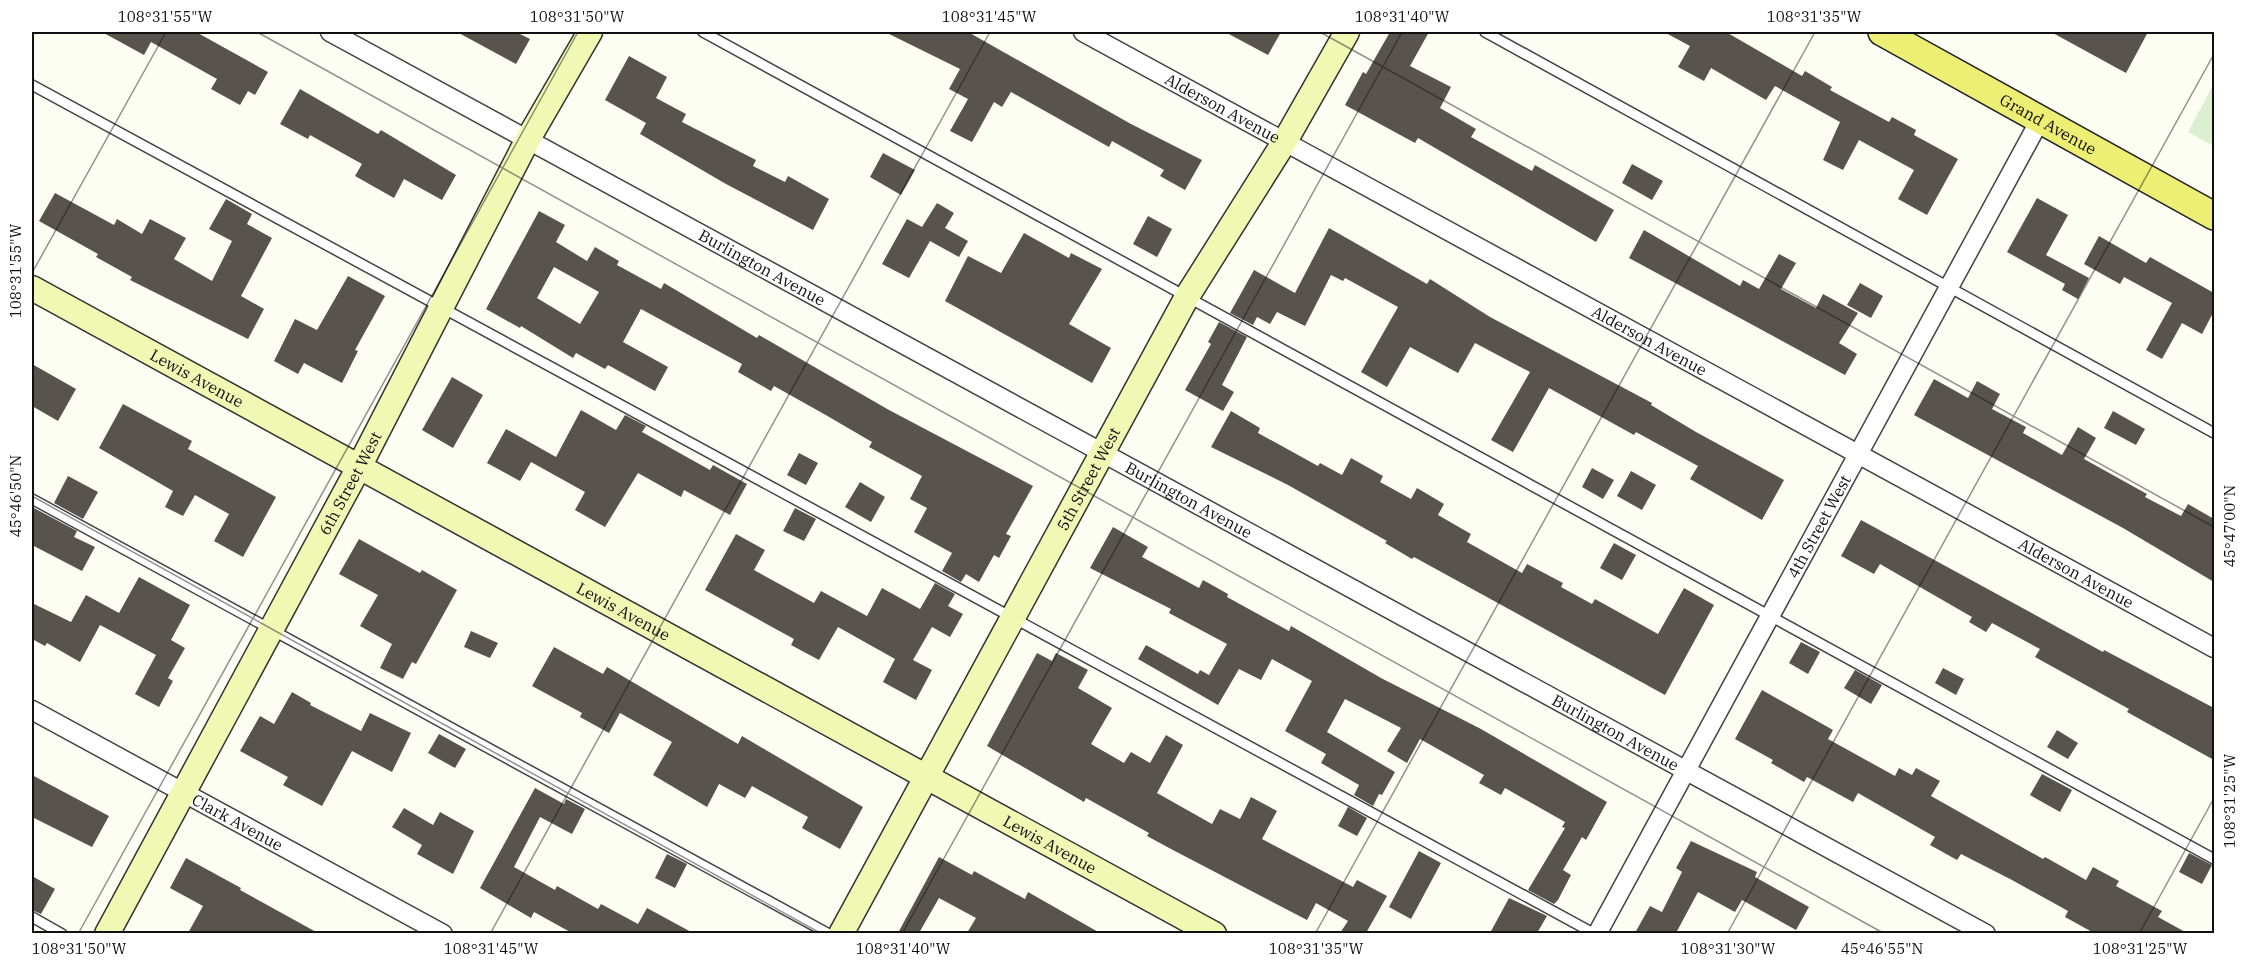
<svg xmlns="http://www.w3.org/2000/svg" width="2246" height="965" font-family="'IBM Plex Serif',serif">
<style>
.pitch{fill:#dcefd0}
.building{fill:#58544d;fill-rule:evenodd}
.lines{fill:none;stroke-linecap:round;stroke-linejoin:round}
.lane-casing{stroke:#434343;stroke-width:12}
.street-casing{stroke:#434343;stroke-width:21}
.secondary-casing{stroke:#323232;stroke-width:27}
.primary-casing{stroke:#212121;stroke-width:30}
.lane{stroke:#fff;stroke-width:9}
.street{stroke:#fff;stroke-width:18}
.secondary{stroke:#eff9b4;stroke-width:24}
.primary{stroke:#edee74;stroke-width:27}
.ticks{fill:none;stroke:#101010;stroke-width:1.5;stroke-opacity:0.45}
.labels{text-anchor:middle;stroke-width:6;stroke-linejoin:round;paint-order:stroke}
.street-label{font-size:16px;fill:#101010;stroke:#fff}
.neatline{fill:none;stroke:#101010;stroke-width:2}
.ticks-label{font-size:15px;text-anchor:middle;fill:#101010}
</style>
<rect width="100%" height="100%" fill="#fdfef3"/>
<path class="pitch" d="M2214,83V146L2188,132Z"/>
<path class="building" d="M102,32H196L268,72L255,95L248,91L240,105L211,89L217,79L151,42L144,55Z
M457,32H516L530,39L516,64Z
M885,32H968L1131,124L1202,160L1185,190L1160,176L1164,170L1112,141L1109,147L1011,92L1002,107L994,102L972,142L950,131L968,99L949,89L960,69Z
M1225,32H1281L1268,55Z
M1390,32H1429L1410,66L1451,87L1440,108L1476,129L1471,137L1532,171L1535,165L1614,210L1596,242L1418,138L1415,143L1345,105L1363,72L1366,74Z
M1664,32H1726L1802,76L1805,71L1832,87L1830,90L1889,122L1892,117L1916,130L1914,135L1958,159L1927,215L1898,199L1914,170L1859,140L1843,170L1823,160L1840,122L1775,86L1766,100L1711,68L1704,81L1678,67L1690,46Z
M2051,32H2148L2126,73Z
M629,56L667,77L656,98L686,114L682,122L756,160L753,166L785,182L788,176L829,199L813,230L726,184L640,134L646,123L605,100Z
M300,89L378,134L381,130L456,175L442,200L404,179L394,198L355,176L362,164L310,135L308,139L280,124Z
M883,153L915,170L901,195L870,177Z
M1632,164L1663,181L1652,200L1622,183Z
M55,193L114,225L117,219L142,234L150,219L186,238L174,259L212,281L232,241L209,229L226,199L252,214L247,224L272,238L241,296L264,309L248,339L130,280L132,277L96,257L98,254L39,221Z
M2037,198L2068,215L2046,255L2089,278L2078,299L2062,290L2065,284L2007,252Z
M937,203L954,213L945,228L968,241L959,257L930,241L909,278L882,264L907,219L922,227Z
M539,211L565,225L556,242L587,261L595,247L619,261L617,265L661,289L664,283L757,338L759,335L889,410L1033,486L1006,534L1011,536L999,558L994,555L979,582L966,574L961,582L942,571L952,553L914,532L927,508L910,499L922,476L869,447L872,442L824,414L774,386L771,391L738,372L742,364L641,309L623,342L668,367L655,391L608,365L605,369L576,353L573,358L521,326L520,328L486,309ZM554,267L599,292L580,324L537,298Z
M1148,216L1172,229L1157,257L1133,244Z
M1329,228L1427,284L1430,279L1490,317L1652,403L1651,405L1696,432L1784,480L1762,520L1690,479L1698,466L1636,432L1634,435L1549,388L1513,452L1491,440L1530,372L1475,343L1458,373L1410,347L1387,387L1361,372L1398,307L1345,278L1343,281L1331,275L1305,326L1277,312L1270,324L1257,317L1253,325L1230,313L1254,270L1295,293Z
M1644,230L1740,286L1743,280L1759,289L1779,254L1796,263L1781,289L1816,308L1823,294L1858,313L1839,343L1857,354L1845,375L1629,258Z
M1024,233L1069,258L1071,253L1102,269L1069,324L1111,348L1092,383L945,301L968,256L1001,273Z
M2099,236L2146,263L2150,257L2214,293V311L2202,334L2182,323L2162,359L2146,350L2172,303L2124,277L2120,284L2084,264Z
M348,276L385,296L355,350L358,351L342,383L304,363L298,374L274,361L295,319L317,330Z
M1860,283L1883,296L1871,318L1847,305Z
M1219,322L1247,337L1222,385L1234,392L1223,411L1185,390L1211,344L1208,342Z
M32,364L76,389L58,421L32,406Z
M452,377L483,395L453,448L422,430Z
M1934,379L1968,398L1977,381L2000,394L1992,409L2026,427L2023,433L2062,455L2078,427L2096,438L2084,459L2147,494L2145,497L2181,516L2188,504L2214,519V582L2123,528L1914,415Z
M123,404L192,441L188,449L276,497L243,557L214,541L229,514L195,495L183,516L165,507L173,491L99,448Z
M581,410L616,430L625,415L646,426L642,432L710,470L713,465L747,484L730,515L684,490L681,497L638,473L605,527L575,510L585,492L531,462L520,481L487,463L506,429L556,457Z
M1231,411L1260,428L1258,433L1318,466L1320,463L1342,475L1351,458L1383,476L1380,482L1411,499L1417,488L1444,504L1438,515L1471,534L1467,542L1522,573L1527,564L1563,583L1561,587L1592,604L1595,599L1658,634L1684,588L1714,605L1665,695L1414,557L1412,559L1385,543L1387,541L1288,485L1211,447Z
M2113,411L2145,429L2136,445L2104,428Z
M799,453L818,463L806,485L787,475Z
M1592,468L1614,480L1603,499L1582,487Z
M1631,471L1656,485L1642,510L1617,496Z
M68,476L98,492L83,519L54,503Z
M860,482L885,497L871,522L845,507Z
M32,507L77,531L74,537L95,547L82,571L32,545Z
M795,508L816,519L804,541L783,531Z
M1861,520L2103,652L2104,650L2214,708V760L2127,712L2129,709L2035,657L2040,649L1992,623L1986,632L1969,622L1972,617L1880,564L1874,574L1841,556Z
M1113,527L1148,547L1142,557L1199,588L1203,580L1228,594L1227,597L1289,631L1291,626L1381,678L1481,729L1607,802L1586,840L1582,837L1563,870L1571,875L1558,900L1554,904L1528,890L1565,828L1562,827L1565,822L1505,788L1501,795L1479,783L1484,775L1420,739L1407,763L1387,751L1401,728L1345,699L1327,732L1395,772L1382,795L1379,794L1373,806L1354,795L1359,785L1321,763L1326,754L1285,731L1312,681L1272,659L1261,680L1239,669L1218,705L1138,659L1146,645L1198,674L1200,670L1209,675L1227,644L1169,613L1171,609L1090,568Z
M736,534L765,550L754,570L814,603L821,591L867,616L882,588L920,609L935,583L955,594L948,606L963,614L950,637L932,627L913,660L932,670L916,700L883,682L895,659L838,627L819,660L791,645L794,639L705,590Z
M359,539L420,573L422,570L457,590L416,664L412,662L403,679L380,668L392,644L360,626L378,595L339,574Z
M1614,543L1636,555L1622,580L1600,568Z
M139,577L190,605L171,640L185,648L168,678L173,681L159,707L135,694L156,655L119,635L100,625L80,662L47,643L45,646L32,639V603L71,622L86,595L119,613Z
M471,631L498,643L490,658L464,647Z
M1801,642L1820,652L1808,674L1789,663Z
M554,647L603,674L607,667L738,744L742,736L863,807L840,849L802,828L808,817L752,786L745,798L719,784L707,807L653,775L672,742L620,713L609,733L580,717L582,713L532,686Z
M1037,653L1052,661L1056,653L1088,670L1078,688L1112,708L1091,744L1124,763L1131,752L1150,763L1166,735L1183,745L1157,793L1212,824L1220,809L1240,819L1251,797L1277,811L1262,839L1353,887L1357,880L1387,896L1366,933H1340L1348,921L1316,903L1307,920L1171,849L1147,836L1149,833L1086,798L1084,802L987,746Z
M1943,668L1964,679L1956,695L1935,683Z
M1855,670L1882,685L1871,704L1844,688Z
M1762,690L1833,730L1828,739L1895,776L1899,768L1912,775L1916,768L1940,781L1931,796L2043,859L2045,857L2086,880L2093,867L2119,881L2116,886L2162,911L2158,917L2187,933H2094L2065,917L2068,911L2012,880L1961,854L1957,860L1930,845L1935,837L1858,793L1853,802L1807,777L1804,782L1771,763L1773,760L1735,739Z
M292,692L311,703L310,705L361,731L370,713L411,733L392,772L352,751L322,806L283,785L288,777L240,751L260,716L274,724Z
M2057,730L2078,743L2068,759L2047,747Z
M439,734L466,749L455,768L428,753Z
M2042,774L2072,790L2060,812L2030,795Z
M32,775L109,816L92,847L32,817Z
M535,788L564,804L566,799L585,809L572,834L540,817L514,867L555,890L557,886L598,909L601,904L638,924L647,908L693,933H572L534,912L531,918L480,888Z
M1348,807L1367,818L1357,836L1338,826Z
M404,808L433,825L440,812L474,831L453,874L417,854L422,845L392,827Z
M1691,841L1757,872L1755,877L1809,907L1796,930L1742,900L1735,912L1698,892L1676,933H1635L1650,906L1662,912L1682,872L1676,868Z
M1419,851L1441,863L1411,919L1389,907Z
M2189,853L2212,865L2202,884L2179,872Z
M667,854L687,864L675,888L655,878Z
M939,857L972,875L974,871L1025,899L1028,892L1100,933H967L976,918L939,898L919,933H898Z
M186,858L241,888L240,890L318,933H188L203,906L170,888Z
M32,876L55,889L41,914L32,910Z
M1509,898L1547,916L1537,933H1490Z"/>
<g class="lines">
<defs>
<path id="lane" d="M703,32L2214,859
M1485,32L2214,433
M32,85L1595,934
M32,499L829,934
M32,917L62,934"/>
<g id="street">
<path id="s1" d="M330,32L1986,934"/>
<path id="s2" d="M1083,32L2214,648"/>
<path id="s3" d="M32,710L443,934"/>
<path id="s4" d="M1597,934L2040,120"/>
</g>
<g id="secondary">
<path id="s5" d="M32,288L1214,934"/>
<path id="s6" d="M107,934L359,467L528,139L590,32"/>
<path id="s7" d="M841,934L1188,295L1285,141L1347,32"/>
</g>
<g id="primary">
<path id="s8" d="M1882,32L2214,216"/>
</g>
</defs>
<use href="#lane" class="lane-casing"/>
<use href="#street" class="street-casing"/>
<use href="#secondary" class="secondary-casing"/>
<use href="#primary" class="primary-casing"/>
<use href="#lane" class="lane"/>
<use href="#street" class="street"/>
<use href="#secondary" class="secondary"/>
<use href="#primary" class="primary"/>
</g>
<path class="ticks" d="M257,32L1885,934M1320,32L2214,527M32,273L166,32M32,496L822,934M78,934L578,32M490,934L990,32M902,934L1402,32M1315,934L1815,32M1727,934L2214,54M2139,934L2214,798"/>
<g class="labels">
<g class="street-label">
<text dy="6" stroke="none"><textPath href="#s2" startOffset="159">Alderson Avenue</textPath></text>
<text dy="6" stroke="none"><textPath href="#s8" startOffset="190">Grand Avenue</textPath></text>
<text dy="6" stroke="none"><textPath href="#s1" startOffset="492">Burlington Avenue</textPath></text>
<text dy="6" stroke="none"><textPath href="#s2" startOffset="645">Alderson Avenue</textPath></text>
<text dy="6" stroke="none"><textPath href="#s5" startOffset="188">Lewis Avenue</textPath></text>
<text dy="6" stroke="none"><textPath href="#s7" startOffset="518">5th Street West</textPath></text>
<text dy="6" stroke="none"><textPath href="#s6" startOffset="512">6th Street West</textPath></text>
<text dy="6" stroke="none"><textPath href="#s1" startOffset="978">Burlington Avenue</textPath></text>
<text dy="6" stroke="none"><textPath href="#s4" startOffset="464">4th Street West</textPath></text>
<text dy="6" stroke="none"><textPath href="#s2" startOffset="1131">Alderson Avenue</textPath></text>
<text dy="6" stroke="none"><textPath href="#s5" startOffset="674">Lewis Avenue</textPath></text>
<text dy="6" stroke="none"><textPath href="#s1" startOffset="1464">Burlington Avenue</textPath></text>
<text dy="6" stroke="none"><textPath href="#s3" startOffset="234">Clark Avenue</textPath></text>
<text dy="6" stroke="none"><textPath href="#s5" startOffset="1160">Lewis Avenue</textPath></text>
</g>
</g>
<rect width="2246" height="965" fill="none" stroke="#ffffff" stroke-width="66"/>
<rect x="33" y="33" width="2180" height="899" class="neatline"/>
<g class="ticks-label">
<text x="165" y="22">108°31'55"W</text>
<text x="577" y="22">108°31'50"W</text>
<text x="989" y="22">108°31'45"W</text>
<text x="1402" y="22">108°31'40"W</text>
<text x="1814" y="22">108°31'35"W</text>
<text transform="translate(16 271) rotate(-90)" y="5">108°31'55"W</text>
<text transform="translate(16 496) rotate(-90)" y="5">45°46'50"N</text>
<text transform="translate(2230 526) rotate(-90)" y="5">45°47'00"N</text>
<text transform="translate(2230 801) rotate(-90)" y="5">108°31'25"W</text>
<text x="79" y="954">108°31'50"W</text>
<text x="491" y="954">108°31'45"W</text>
<text x="903" y="954">108°31'40"W</text>
<text x="1316" y="954">108°31'35"W</text>
<text x="1728" y="954">108°31'30"W</text>
<text x="1882" y="954">45°46'55"N</text>
<text x="2140" y="954">108°31'25"W</text>
</g>
</svg>
